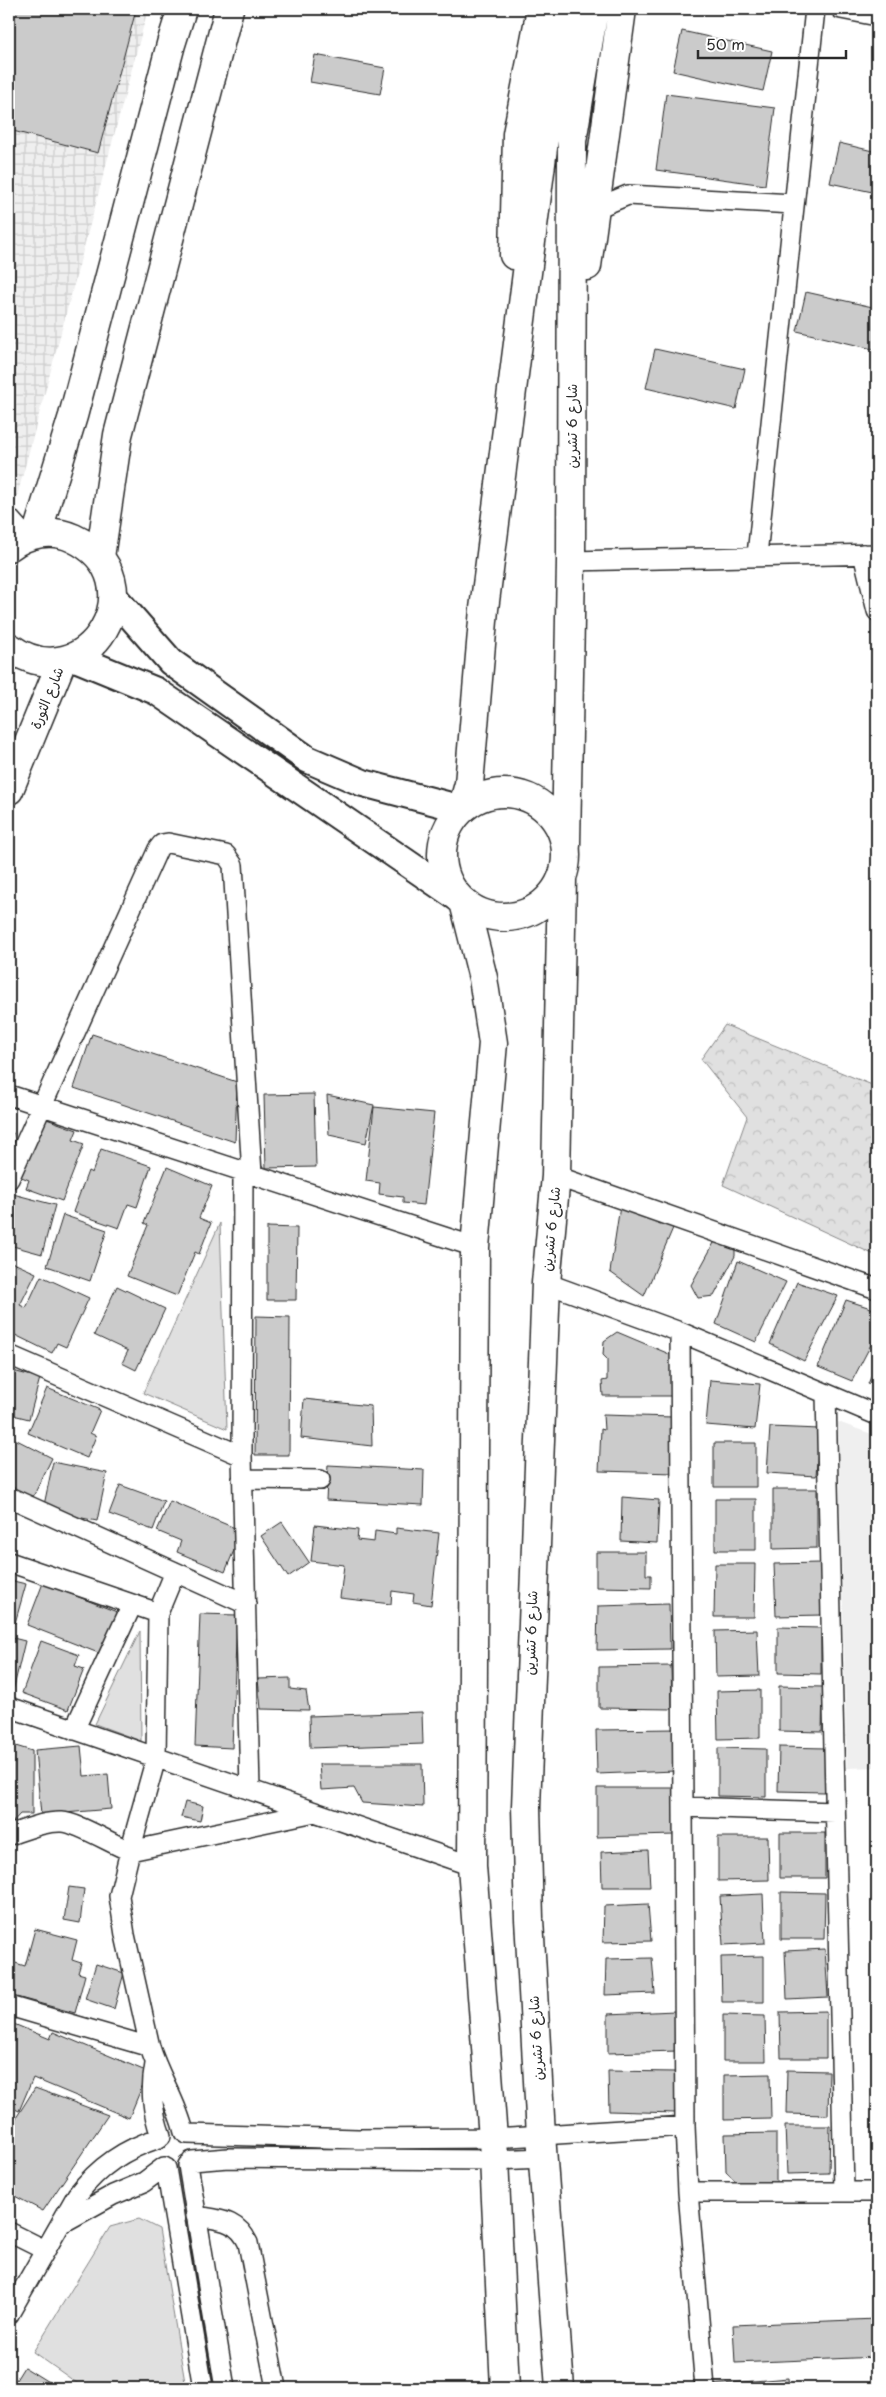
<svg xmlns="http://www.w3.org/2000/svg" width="886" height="2397" font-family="'Playpen Sans','Playpen Sans Arabic',sans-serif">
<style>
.built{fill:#efefef}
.industrial{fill:url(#industrial-grid)}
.green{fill:#e0e0e0;stroke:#868686}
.forest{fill:url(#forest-crowns);stroke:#868686}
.building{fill:#cbcbcb;stroke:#2b2b2b}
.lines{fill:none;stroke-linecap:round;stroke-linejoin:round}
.street-casing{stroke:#2b2b2b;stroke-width:22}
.secondary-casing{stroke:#2b2b2b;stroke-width:30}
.primary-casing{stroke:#2b2b2b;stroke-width:31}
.highway-casing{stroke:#2b2b2b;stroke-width:31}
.street{stroke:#fff;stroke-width:19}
.secondary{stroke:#fff;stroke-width:26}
.primary{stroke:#fff;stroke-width:28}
.highway{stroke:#fff;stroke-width:28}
.labels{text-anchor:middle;stroke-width:4.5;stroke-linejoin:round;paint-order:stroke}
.street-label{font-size:14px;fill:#2b2b2b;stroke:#fff}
</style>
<defs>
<pattern id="industrial-grid" width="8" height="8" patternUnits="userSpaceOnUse" patternTransform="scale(1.25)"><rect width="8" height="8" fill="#efefef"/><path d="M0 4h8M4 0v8" fill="none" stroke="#cdcdcd"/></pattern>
<pattern id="forest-crowns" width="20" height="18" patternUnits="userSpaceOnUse" patternTransform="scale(1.25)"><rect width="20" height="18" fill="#e0e0e0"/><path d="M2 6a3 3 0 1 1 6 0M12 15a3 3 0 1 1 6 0" fill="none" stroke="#c0c0c0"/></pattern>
</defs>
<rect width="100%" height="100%" fill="#fff"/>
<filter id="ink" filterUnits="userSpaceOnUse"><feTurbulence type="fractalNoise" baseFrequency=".02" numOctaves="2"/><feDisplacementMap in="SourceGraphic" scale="10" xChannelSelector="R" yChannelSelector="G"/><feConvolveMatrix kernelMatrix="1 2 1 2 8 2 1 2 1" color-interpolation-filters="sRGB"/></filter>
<g filter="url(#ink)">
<path class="built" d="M838,1422L877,1436V1767L847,1768Z"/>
<path class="industrial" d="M9,9H148L9,526Z"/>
<path class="green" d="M220,1223L227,1429L143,1393Z
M140,1631L141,1741L95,1724Z
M139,2219L159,2229L186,2388H84L33,2352L110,2227Z"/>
<path class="forest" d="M725,1025L877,1087V1256L723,1185L747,1117L701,1059Z"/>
<path class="building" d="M9,9L136,10L98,153L9,130Z
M682,31L772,51L763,91L673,71Z
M315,55L385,68L380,94L310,82Z
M666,94L775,108L765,185L656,170Z
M839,143L877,152V193L830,183Z
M806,292L877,308V350L797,331Z
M655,349L745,369L736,409L646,388Z
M92,1034L237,1082L235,1142L74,1088Z
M314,1094L316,1167L266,1168L264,1095Z
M327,1095L374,1105L366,1143L329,1135Z
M374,1107L434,1113L424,1205L403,1203V1197L379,1194L380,1183L366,1181Z
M41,1117L77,1130L73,1140L84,1144L62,1201L26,1188L29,1180L19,1176Z
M9,1131L13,1133L9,1147Z
M101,1149L151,1166L137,1207L128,1204L119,1228L73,1212L88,1171L92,1173Z
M167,1167L212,1186L199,1218L211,1223L199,1254L195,1252L177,1296L127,1276L148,1225L144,1223Z
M13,1194L55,1205L42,1254L9,1245V1203Z
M620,1206L673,1228L644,1296L610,1272Z
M63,1215L107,1230L90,1281L47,1266Z
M267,1227L297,1228L296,1300H267Z
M715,1241L735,1246V1256L714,1296L698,1298L691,1285Z
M9,1261L36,1273L20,1305L26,1308L41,1276L89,1298L66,1347L57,1343L52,1353L11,1333L14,1325L9,1323Z
M738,1261L786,1282L756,1342L716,1324Z
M797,1282L838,1296L804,1361L770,1344Z
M117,1286L165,1309L136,1370L122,1363L128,1351L94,1335Z
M846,1300L877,1310V1333L852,1381L818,1367Z
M256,1316L290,1317L289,1455H255Z
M617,1332L674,1356L671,1396H603L602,1381L607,1380V1359L603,1355L604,1341Z
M877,1363V1388L868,1384Z
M9,1370L40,1378L29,1419L9,1414Z
M710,1380L760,1384L755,1429L706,1425Z
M47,1388L100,1410L90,1433L96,1436L87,1458L28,1433Z
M304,1399L371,1406L372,1446L301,1438Z
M603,1415L673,1417L675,1473L599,1471L601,1429L604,1430Z
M770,1427L819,1429L816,1476L767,1473Z
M9,1436L52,1458L32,1499L9,1488Z
M714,1443H756V1487H714Z
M53,1462L107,1473L97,1521L43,1510Z
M328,1465L424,1470L423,1505L326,1500Z
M120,1485L164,1501L153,1530L109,1514Z
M773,1489H817V1548L773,1549Z
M622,1497L659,1500L657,1543L621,1541Z
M715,1499H756V1550H715Z
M170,1501L242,1531L225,1572L177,1552L181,1541L157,1531Z
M282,1522L309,1562L288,1577L261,1536Z
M315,1525L358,1530L357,1540L374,1542L375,1531L396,1534V1528L439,1533L431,1605L413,1602L414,1594L392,1591L391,1604L340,1598L344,1565L311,1561Z
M596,1552H646V1575H651V1588L596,1587Z
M820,1563L822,1615L776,1616L774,1564Z
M715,1564H755L754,1617H714Z
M9,1580L26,1584L15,1623L9,1621Z
M43,1583L122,1614L106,1656L27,1625Z
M669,1604L670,1649L597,1650L598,1606Z
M200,1614L237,1615L232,1748L195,1746Z
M778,1627L821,1628V1674L778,1673Z
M757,1630L759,1676L716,1677L715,1631Z
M9,1637L25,1641L13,1691L9,1690Z
M41,1641L79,1655L75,1666L84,1669L68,1710L22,1693Z
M671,1666L672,1709L599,1708V1667Z
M290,1678V1689L306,1691L309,1710L261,1709L258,1679Z
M779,1686L823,1687L822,1732L779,1731Z
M760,1690V1738L718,1739L717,1691Z
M422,1712L423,1744L310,1748L309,1716Z
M676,1729L675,1771L597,1774L596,1730Z
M9,1744L32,1751V1814H20L9,1826Z
M81,1746L84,1776L108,1774L111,1809L41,1815L35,1750Z
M779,1747L826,1748L825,1792L778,1791Z
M718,1748L766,1749V1797L718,1796Z
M319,1764H422L423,1807L362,1803L354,1788L321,1790Z
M597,1788H673L675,1835L597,1837Z
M185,1802L203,1806L200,1821L181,1817Z
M780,1833H825V1878H780Z
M718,1837H768L769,1880L718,1881Z
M648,1850L650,1887H602L601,1852Z
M69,1887L84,1889L80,1923L64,1920Z
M781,1892L825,1893L824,1939H781Z
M763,1894L765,1943L723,1945L720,1896Z
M648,1904L651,1941L603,1942L604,1906Z
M35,1929L77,1940L72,1960L81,1963L78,1973L85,1975L75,2013L9,1995V1961L25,1966Z
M825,1949L828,1997L787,1999L785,1951Z
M764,1956V2002H722L721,1957Z
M652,1958L655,1993L605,1995L606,1959Z
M96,1964L124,1973L114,2009L85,1999Z
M675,2011L677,2051L608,2053V2014Z
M826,2011V2058H781L780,2012Z
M723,2015L765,2016L766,2061H723Z
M9,2022L50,2039L53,2032L148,2072L129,2118L33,2078L19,2111L9,2106Z
M787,2070L829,2071L828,2115L786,2114Z
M608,2071L675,2072V2113L609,2111Z
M770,2074L771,2119L724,2120V2075Z
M35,2088L108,2115L43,2211L9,2193V2129Z
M785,2126H830L829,2173L787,2174Z
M776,2133V2185H739L726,2171L725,2134Z
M876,2319L877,2357L735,2363L733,2325Z
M24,2367L58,2388H11Z
M788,2378L789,2388H709V2385Z"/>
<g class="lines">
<defs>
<path id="street" d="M841,9L877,16
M594,209L628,195L794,204
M9,518L26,537
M863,554L877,611
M757,555L815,9
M571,561L877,554
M9,1095L475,1247
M243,1171L242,1456L250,1790
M556,1176L877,1289
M9,1179L158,849L162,844L168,843L226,855L233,865L252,1174
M546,1283L680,1332L877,1415
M680,1332L685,2126L688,2192L705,2388
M9,1355L242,1456
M826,1394L844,2192
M242,1479L320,1480
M9,1497L246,1604
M9,1562L158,1613
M9,1707L472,1866
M74,1730L132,1605
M683,1807L835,1812
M9,1835C25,1830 44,1821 62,1822C76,1822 114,1845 130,1851L156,1758L158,1613L175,1572
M9,2006L150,2047
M155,2064C150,2090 152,2111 161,2136
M184,2132C176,2100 159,2077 150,2047L125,1935L119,1896L130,1851L315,1812
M187,2134L358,2139L493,2138L685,2126
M192,2161L228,2158L494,2160L543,2158
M188,2165L225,2388
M166,2168L203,2388
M688,2192H877
M196,2216C219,2220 237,2219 248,2243L276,2388
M64,2222L113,2195L144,2182L164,2167
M9,2232L45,2250
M9,2314L77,2195C99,2166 125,2149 159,2138"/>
<path id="secondary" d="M114,597L171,662L307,759L363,783L462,809
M73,657L156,691L464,902"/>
<path id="primary" d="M514,255L517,134L541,9
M587,266L622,9
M9,790L62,661
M442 855a62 62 0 1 1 124 0a62 62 0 1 1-124 0Z
M462,809L469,784L484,609L544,140L568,9
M566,845L571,561L572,141L594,9
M464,902L483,978L493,1043L475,1247L472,1866L493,2138L505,2388
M560,2388L541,2135L529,1919L526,1807L546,1283L556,1176L562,878"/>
<path id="highway" d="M37,533L73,416L171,44L182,9
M9,547C27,533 52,528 73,538C161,579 88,704 9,647
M100,557L118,435L229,9"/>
</defs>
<use href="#street" class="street-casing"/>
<use href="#secondary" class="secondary-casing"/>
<use href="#primary" class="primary-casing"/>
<use href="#highway" class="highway-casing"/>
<use href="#street" class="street"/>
<use href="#secondary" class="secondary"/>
<use href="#primary" class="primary"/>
<use href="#highway" class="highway"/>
</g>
</g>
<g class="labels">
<g class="street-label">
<text transform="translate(572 426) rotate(-90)" y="5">شارع 6 تشرين</text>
<text transform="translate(47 698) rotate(-68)" y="5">شارع الثورة</text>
<text transform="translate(551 1229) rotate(-84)" y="5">شارع 6 تشرين</text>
<text transform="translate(531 1633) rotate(-88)" y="5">شارع 6 تشرين</text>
<text transform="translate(536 2038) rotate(-93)" y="5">شارع 6 تشرين</text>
</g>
</g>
<rect width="886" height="2397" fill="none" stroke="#fff" stroke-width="30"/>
<rect x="15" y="15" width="856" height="2367" fill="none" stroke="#2b2b2b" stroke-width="2" filter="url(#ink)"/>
<path d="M698 50v8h148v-8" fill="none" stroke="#2b2b2b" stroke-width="2.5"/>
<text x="706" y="50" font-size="15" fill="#2b2b2b" stroke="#ffffff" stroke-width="4" paint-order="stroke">50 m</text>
</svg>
